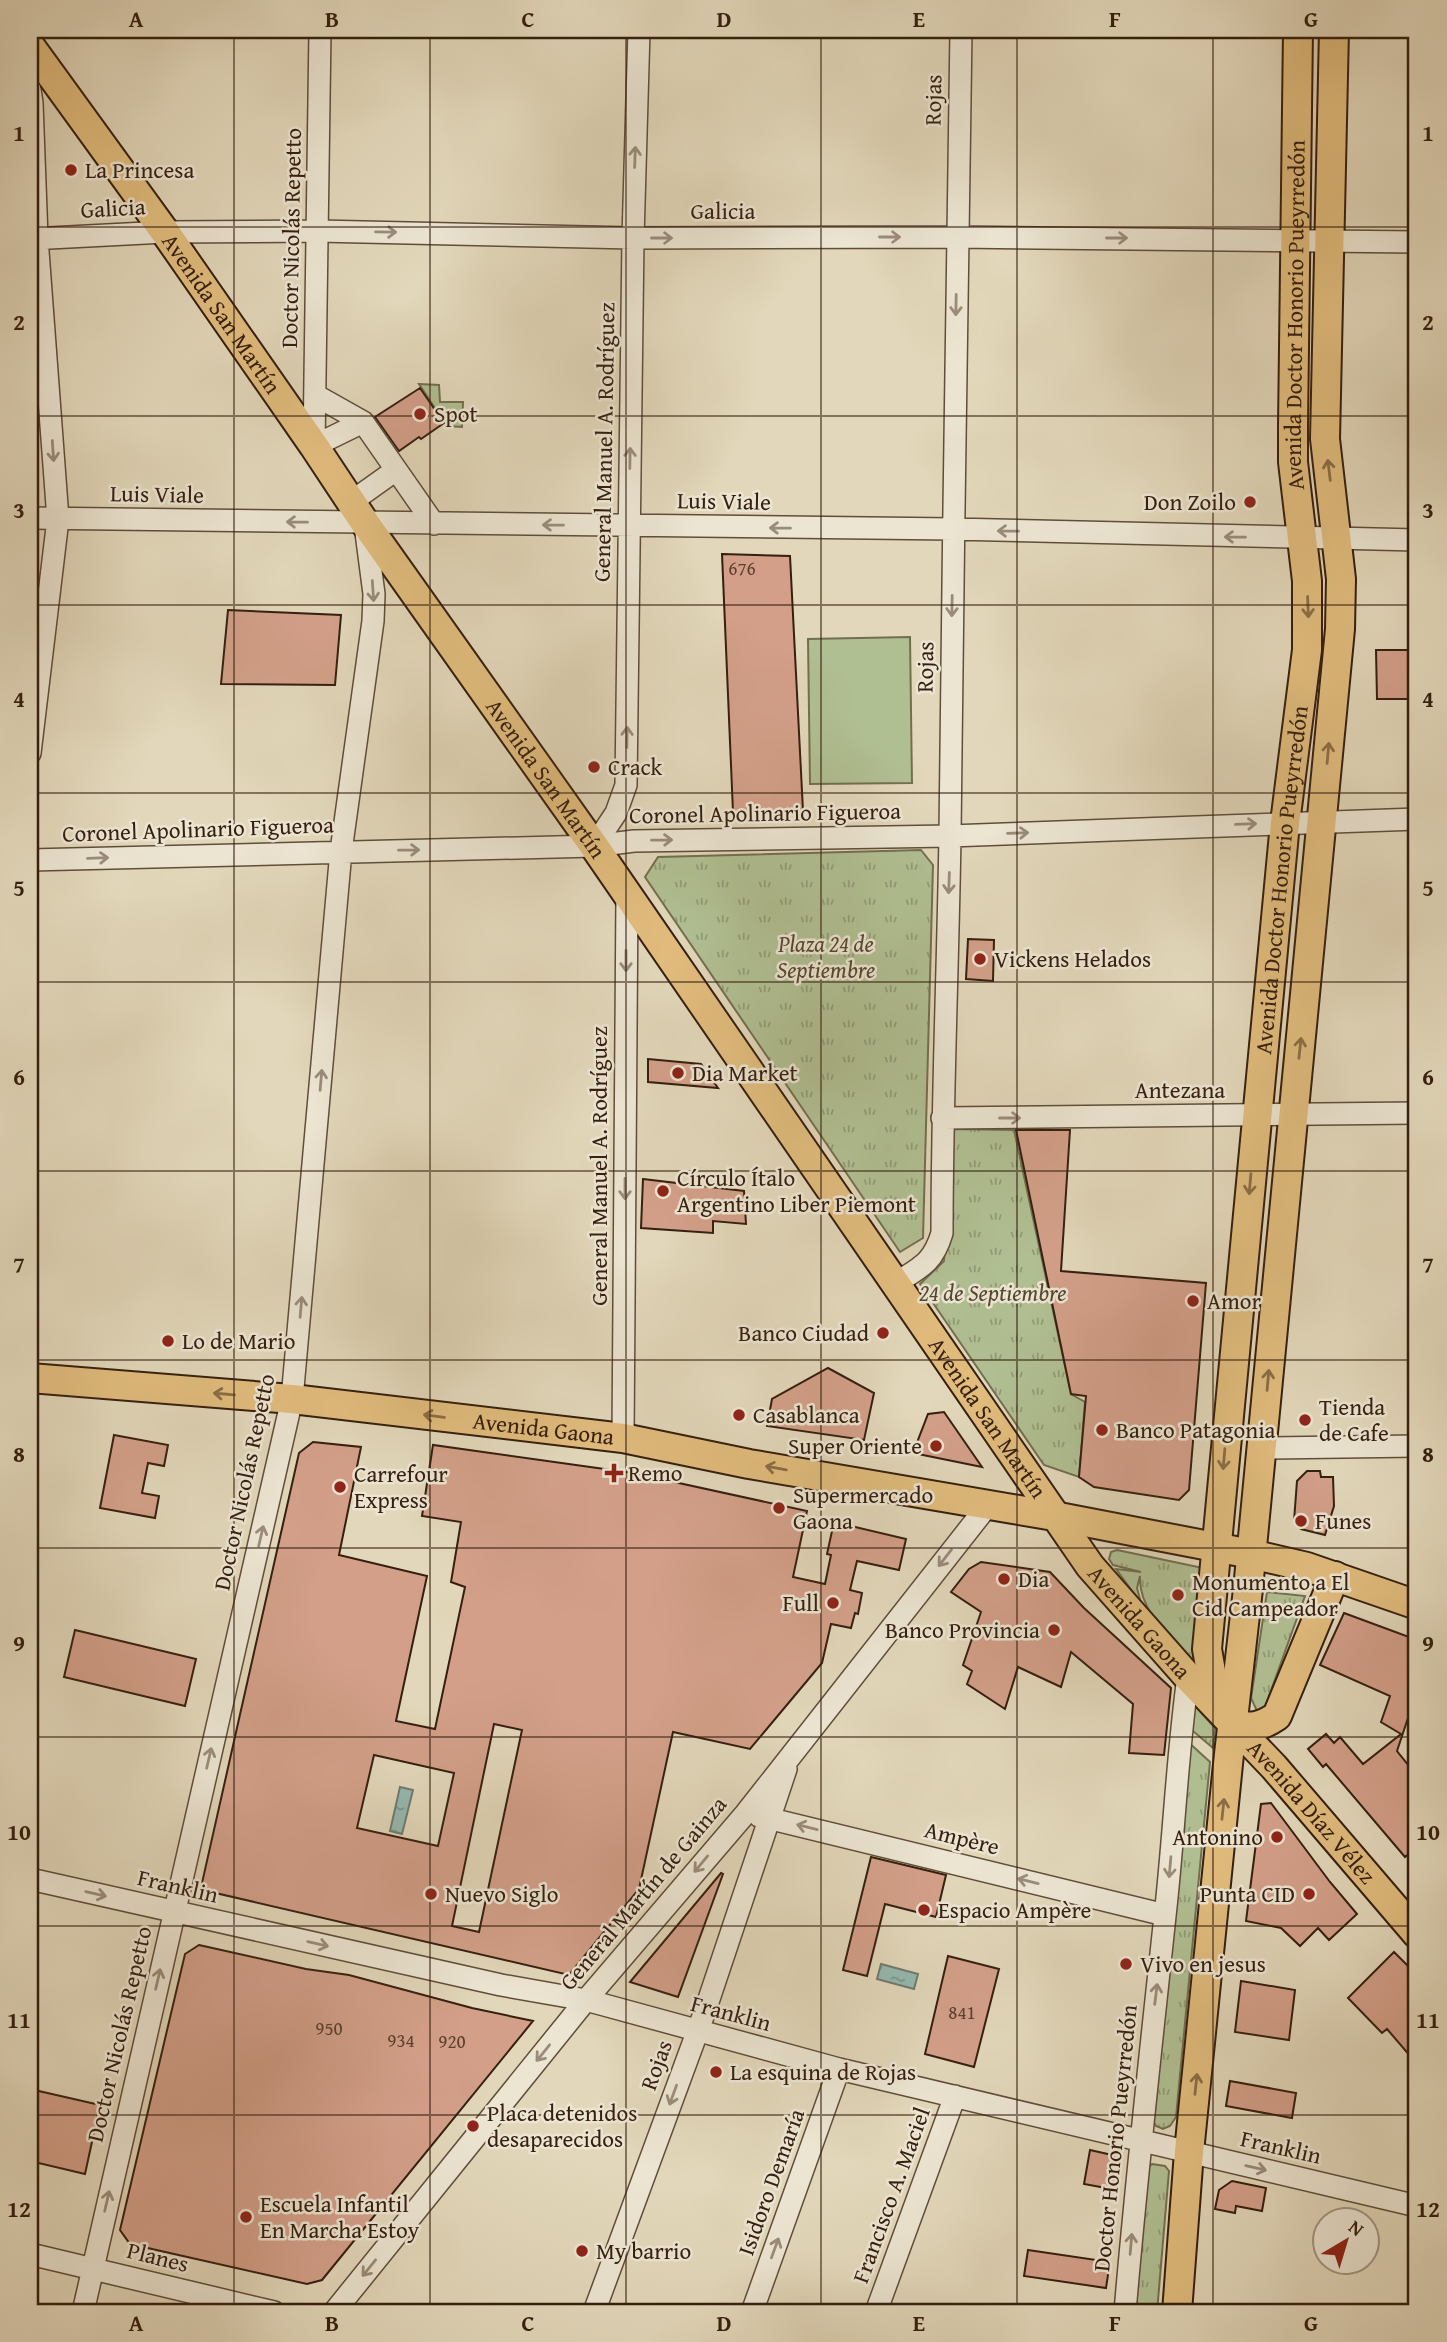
<svg xmlns="http://www.w3.org/2000/svg" width="1447" height="2342" font-family="'Gentium Book Plus',serif">
<style>
.grass{fill:#b0bf92;stroke:#726f50;stroke-width:2}
.park{fill:url(#park-tufts);stroke:#726f50;stroke-width:2}
.water{fill:url(#water-ripples);stroke:#6f7b70;stroke-width:2}
.building{fill:#d39f89;stroke:#351f0f;stroke-width:2;fill-rule:evenodd}
.lines{fill:none;stroke-linecap:round;stroke-linejoin:round}
.minor-casing{stroke:#604d3a;stroke-width:24}
.major-casing{stroke:#351f0f;stroke-width:32}
.minor{stroke:#ece5d2;stroke-width:21}
.major{stroke:#e1bc7d;stroke-width:28}
.oneway{stroke:#9a8c7a}
.oneway2{stroke:#8b6e46}
.grid{fill:none;stroke:#351f0f;stroke-width:2;stroke-opacity:0.55}
.poi-dot{fill:#8f2418;stroke:#ece5d2;stroke-width:2.5}
.labels{text-anchor:middle;stroke-width:5;stroke-linejoin:round;paint-order:stroke}
.number-label{font-size:19px;fill:#5c3f2e}
.street-label{font-size:23px;fill:#351f0f;stroke:#ece5d2}
.poi-label{font-size:23px;fill:#351f0f;stroke:#ece5d2;text-anchor:start}
.park-label{font-size:23px;font-style:italic;fill:#544730;stroke:#ece5d2}
.neatline{fill:none;stroke:#351f0f;stroke-width:2.5}
.grid-label{font-size:23px;text-anchor:middle;font-weight:bold;fill:#351f0f}
</style>
<defs>
<pattern id="park-tufts" width="24" height="20" patternUnits="userSpaceOnUse" patternTransform="scale(1.75)"><rect width="24" height="20" fill="#b0bf92"/><path d="M3 7l-1-3M5 7V3M7 7l1-3M15 17l-1-3M17 17v-4M19 17l1-3" fill="none" stroke="#909b76"/></pattern>
<pattern id="water-ripples" width="26" height="14" patternUnits="userSpaceOnUse" patternTransform="scale(1.75)"><rect width="26" height="14" fill="#95b9b1"/><path d="M2 4q2-2 4 0t4 0M15 11q2-2 4 0t4 0" fill="none" stroke="#7a968e"/></pattern>
</defs>
<rect width="100%" height="100%" fill="#e2d7ba"/>
<filter id="stains"><feTurbulence type="fractalNoise" baseFrequency=".00286" numOctaves="4"/><feColorMatrix values="0 0 0 0 .2 0 0 0 0 .09 0 0 0 0 .02 0 0 0 .5 -.17"/></filter>
<radialGradient id="worn" r=".72"><stop offset=".6" stop-color="#630" stop-opacity="0"/><stop offset="1" stop-color="#630" stop-opacity=".3"/></radialGradient>
<path class="grass" d="M419,384L439,385L440,402H463L462,427L447,426Z
M910,637L912,783L810,784L808,639Z"/>
<path class="park" d="M921,850L933,865L923,1238L900,1252L645,877L658,857Z
M951,1129L1014,1130L1071,1394L1085,1402L1079,1477L1044,1465L920,1284L944,1261Z
M1117,1550L1203,1568L1195,1664C1173,1640 1138,1612 1140,1576L1137,1588L1141,1603L1116,1569L1141,1572L1113,1565L1109,1559L1111,1552Z
M1267,1592L1305,1596L1265,1707L1261,1711H1257L1251,1698Z
M1192,1707H1196L1215,1728L1213,1748L1187,1726Z
M1187,1741L1210,1762L1176,2117L1170,2126L1163,2129L1156,2126L1152,2119Z
M1152,2164L1165,2166L1169,2171L1157,2312H1132L1145,2170Z"/>
<path class="water" d="M400,1787L413,1790L402,1834L390,1831Z
M881,1964L918,1974L914,1989L877,1979Z"/>
<path class="building" d="M420,388L444,423L421,439L419,437L399,451L375,417Z
M722,554L790,556L803,811L733,812Z
M228,610L341,615L335,685L221,684Z
M1376,650H1417V699H1377Z
M968,939L994,940L993,981L966,979Z
M648,1059L701,1064L718,1088L648,1082Z
M1016,1130H1070L1061,1271L1206,1283L1189,1490L1179,1500L1094,1487L1079,1477L1086,1396L1071,1394Z
M643,1179L744,1191L746,1224L713,1221V1233L641,1228Z
M828,1368L874,1393L864,1440L767,1426L772,1399Z
M944,1412L982,1467L913,1453L928,1414Z
M114,1435L168,1445L164,1466L148,1463L142,1493L159,1496L155,1518L100,1508Z
M313,1442L361,1447L339,1555L427,1576L396,1721L435,1729L465,1587L451,1582L461,1522L422,1516L433,1445L633,1473L807,1511L793,1577L825,1584L831,1555L827,1554L834,1522L906,1539L899,1570L857,1561L850,1590L862,1593L858,1614L855,1613L851,1628L831,1624L822,1663L750,1749L673,1732L639,1889L569,1975L207,1891L202,1883L299,1453ZM494,1724L522,1730L479,1932L452,1926ZM374,1755L454,1773L438,1846L357,1828Z
M1307,1471H1320L1321,1477H1333L1334,1506L1325,1535L1301,1529L1294,1521L1297,1481Z
M981,1562L1050,1572L1084,1608L1171,1688L1164,1755L1129,1753L1133,1704L1071,1652L1061,1687L1018,1667L1005,1709L967,1684L972,1671L963,1665L981,1612L951,1592L969,1569Z
M1344,1613L1417,1640V1691L1397,1751L1417,1776V1847L1405,1857L1326,1764L1323,1767L1308,1749L1326,1734L1334,1743L1340,1737L1363,1764L1401,1734L1381,1722L1390,1696L1320,1665Z
M75,1630L196,1659L185,1706L64,1677Z
M1271,1803L1330,1882L1357,1914L1329,1940L1318,1928L1300,1946L1281,1928L1246,1921L1261,1804Z
M871,1857L946,1875L936,1917L885,1904L867,1976L843,1970Z
M721,1873L723,1874L678,1997L630,1982Z
M199,1945L306,1969L349,1975L472,2008L533,2021L322,2280L307,2284L130,2244L120,2230L185,1954Z
M1394,1952L1417,1975V2064L1387,2029L1382,2033L1348,1998Z
M948,1956L999,1969L974,2067L925,2054Z
M1241,1981L1295,1990L1289,2040L1235,2032Z
M1230,2081L1296,2093L1292,2118L1226,2106Z
M30,2089L100,2105L85,2174L30,2161Z
M1090,2150L1112,2155L1121,2164L1117,2190L1084,2184Z
M1232,2181L1266,2188L1262,2211L1236,2206L1235,2213L1215,2209L1219,2190Z
M1028,2250L1110,2262L1106,2288L1024,2276Z"/>
<g class="lines">
<defs>
<path id="minor" d="M320,30L314,446L363,422L434,524
M30,90L32,103L37,238L58,519L30,753
M30,239L165,232L318,231L633,238L957,237L1417,242
M315,395L363,422
M351,502L396,470
M30,518L953,529L1417,540
M594,846L616,813L626,785L633,238L639,30
M30,860L594,846L634,841L950,836L1417,819
M942,1118L1417,1113
M896,1283C921,1267 933,1263 942,1233C942,1100 948,967 950,834C954,566 955,298 961,30
M623,1438L627,893
M1261,1448L1417,1446
M759,1816L1165,1915
M30,1879L501,1985L586,2000L839,2069L1417,2206
M30,2254L274,2312
M83,2312L292,1399L341,851L373,621L374,594L365,525
M334,2312L586,2000L746,1813L988,1505
M594,2312L705,2011L786,1769
M752,2312L839,2069
M876,2312L955,2096
M1125,2312C1136,2180 1151,2048 1165,1916C1174,1836 1177,1757 1188,1677"/>
<g id="major">
<path id="s1" d="M30,46L165,232L314,446L365,523L594,846L1090,1566L1188,1677L1274,1767L1417,1934"/>
<path id="s2" d="M30,1378L292,1399L623,1438L749,1464L1054,1516L1251,1554L1307,1567L1417,1605"/>
<path id="s3" d="M1223,1709L1213,1683L1207,1649L1285,823L1307,650V581L1293,462V427L1298,30"/>
<path d="M1232,1724C1251,1729 1261,1727 1277,1716L1335,1576"/>
<path d="M1177,2312L1189,2152L1229,1754L1248,1589L1340,629L1341,579L1325,439L1334,30"/>
</g>
</defs>
<use href="#minor" class="minor-casing"/>
<use href="#major" class="major-casing"/>
<use href="#minor" class="minor"/>
<use href="#major" class="major"/>
</g>
<defs><path id="oneway-shaft" d="M-6 0H5M1.5-3L5.5 0L1.5 3" fill="none" stroke-width="1.6" stroke-linecap="round" stroke-linejoin="round" transform="scale(1.75)"/></defs>
<g class="oneway">
<use href="#oneway-shaft" transform="translate(635 157) rotate(-88)"/>
<use href="#oneway-shaft" transform="translate(386 232) rotate(1)"/>
<use href="#oneway-shaft" transform="translate(890 237)"/>
<use href="#oneway-shaft" transform="translate(662 238)"/>
<use href="#oneway-shaft" transform="translate(1117 238)"/>
<use href="#oneway-shaft" transform="translate(956 305) rotate(91)"/>
<use href="#oneway-shaft" transform="translate(53 451) rotate(86)"/>
<use href="#oneway-shaft" transform="translate(630 458) rotate(-89)"/>
<use href="#oneway-shaft" transform="translate(297 522) rotate(-179)"/>
<use href="#oneway-shaft" transform="translate(553 525) rotate(-179)"/>
<use href="#oneway-shaft" transform="translate(780 528) rotate(-179)"/>
<use href="#oneway-shaft" transform="translate(1008 531) rotate(-179)"/>
<use href="#oneway-shaft" transform="translate(1235 537) rotate(-179)"/>
<use href="#oneway-shaft" transform="translate(373 591) rotate(86)"/>
<use href="#oneway-shaft" transform="translate(952 606) rotate(91)"/>
<use href="#oneway-shaft" transform="translate(627 737) rotate(-89)"/>
<use href="#oneway-shaft" transform="translate(1246 824) rotate(-2)"/>
<use href="#oneway-shaft" transform="translate(1018 833) rotate(-2)"/>
<use href="#oneway-shaft" transform="translate(662 840) rotate(-1)"/>
<use href="#oneway-shaft" transform="translate(409 850) rotate(-1)"/>
<use href="#oneway-shaft" transform="translate(98 858) rotate(-2)"/>
<use href="#oneway-shaft" transform="translate(949 883) rotate(92)"/>
<use href="#oneway-shaft" transform="translate(626 961) rotate(90)"/>
<use href="#oneway-shaft" transform="translate(321 1080) rotate(-85)"/>
<use href="#oneway-shaft" transform="translate(1010 1118)"/>
<use href="#oneway-shaft" transform="translate(625 1189) rotate(90)"/>
<use href="#oneway-shaft" transform="translate(301 1307) rotate(-85)"/>
<use href="#oneway-shaft" transform="translate(261 1536) rotate(-77)"/>
<use href="#oneway-shaft" transform="translate(945 1558) rotate(128)"/>
<use href="#oneway-shaft" transform="translate(209 1758) rotate(-77)"/>
<use href="#oneway-shaft" transform="translate(807 1827) rotate(-166)"/>
<use href="#oneway-shaft" transform="translate(701 1864) rotate(130)"/>
<use href="#oneway-shaft" transform="translate(1170 1867) rotate(95)"/>
<use href="#oneway-shaft" transform="translate(1028 1881) rotate(-166)"/>
<use href="#oneway-shaft" transform="translate(96 1894) rotate(13)"/>
<use href="#oneway-shaft" transform="translate(318 1944) rotate(13)"/>
<use href="#oneway-shaft" transform="translate(158 1979) rotate(-77)"/>
<use href="#oneway-shaft" transform="translate(1156 1994) rotate(-83)"/>
<use href="#oneway-shaft" transform="translate(543 2053) rotate(129)"/>
<use href="#oneway-shaft" transform="translate(673 2095) rotate(110)"/>
<use href="#oneway-shaft" transform="translate(1256 2168) rotate(13)"/>
<use href="#oneway-shaft" transform="translate(107 2201) rotate(-77)"/>
<use href="#oneway-shaft" transform="translate(1131 2244) rotate(-85)"/>
<use href="#oneway-shaft" transform="translate(775 2248) rotate(-70)"/>
<use href="#oneway-shaft" transform="translate(369 2268) rotate(129)"/>
</g>
<g class="oneway2">
<use href="#oneway-shaft" transform="translate(1329 470) rotate(-97)"/>
<use href="#oneway-shaft" transform="translate(1308 607) rotate(88)"/>
<use href="#oneway-shaft" transform="translate(1328 753) rotate(-85)"/>
<use href="#oneway-shaft" transform="translate(1300 1048) rotate(-84)"/>
<use href="#oneway-shaft" transform="translate(1250 1184) rotate(95)"/>
<use href="#oneway-shaft" transform="translate(1268 1380) rotate(-85)"/>
<use href="#oneway-shaft" transform="translate(224 1394) rotate(-175)"/>
<use href="#oneway-shaft" transform="translate(434 1416) rotate(-173)"/>
<use href="#oneway-shaft" transform="translate(1224 1459) rotate(95)"/>
<use href="#oneway-shaft" transform="translate(776 1468) rotate(-170)"/>
<use href="#oneway-shaft" transform="translate(1223 1809) rotate(-84)"/>
<use href="#oneway-shaft" transform="translate(1196 2084) rotate(-84)"/>
</g>
<path class="grid" d="M234,30V2312M430,30V2312M626,30V2312M821,30V2312M1017,30V2312M1213,30V2312M30,227H1417M30,416H1417M30,605H1417M30,793H1417M30,982H1417M30,1171H1417M30,1360H1417M30,1548H1417M30,1737H1417M30,1926H1417M30,2115H1417"/>
<g class="poi-dot">
<circle cx="71" cy="170" r="7"/>
<circle cx="420" cy="414" r="7"/>
<circle cx="1250" cy="502" r="7"/>
<circle cx="594" cy="767" r="7"/>
<circle cx="980" cy="959" r="7"/>
<circle cx="678" cy="1073" r="7"/>
<circle cx="663" cy="1191" r="7"/>
<circle cx="1193" cy="1301" r="7"/>
<circle cx="883" cy="1333" r="7"/>
<circle cx="168" cy="1341" r="7"/>
<circle cx="739" cy="1415" r="7"/>
<circle cx="1305" cy="1420" r="7"/>
<circle cx="1102" cy="1430" r="7"/>
<circle cx="936" cy="1446" r="7"/>
<path d="M610.5 1462.5h7v7h7v7h-7v7h-7v-7h-7v-7h7z"/>
<circle cx="340" cy="1487" r="7"/>
<circle cx="779" cy="1508" r="7"/>
<circle cx="1301" cy="1521" r="7"/>
<circle cx="1004" cy="1579" r="7"/>
<circle cx="1178" cy="1595" r="7"/>
<circle cx="833" cy="1603" r="7"/>
<circle cx="1054" cy="1630" r="7"/>
<circle cx="1277" cy="1837" r="7"/>
<circle cx="431" cy="1894" r="7"/>
<circle cx="1309" cy="1894" r="7"/>
<circle cx="924" cy="1910" r="7"/>
<circle cx="1126" cy="1964" r="7"/>
<circle cx="716" cy="2072" r="7"/>
<circle cx="473" cy="2126" r="7"/>
<circle cx="246" cy="2217" r="7"/>
<circle cx="582" cy="2251" r="7"/>
</g>
<g class="labels">
<g class="number-label">
<text x="742" y="575">676</text>
<text x="962" y="2019">841</text>
<text x="329" y="2035">950</text>
<text x="401" y="2047">934</text>
<text x="452" y="2048">920</text>
</g>
<g class="street-label">
<text transform="translate(933 100) rotate(-89)" y="8">Rojas</text>
<text transform="translate(113 208) rotate(-3)" y="8">Galicia</text>
<text x="723" y="219">Galicia</text>
<text transform="translate(291 238) rotate(-89)" y="8">Doctor Nicolás Repetto</text>
<text dy="8" stroke="none"><textPath href="#s1" startOffset="329">Avenida San Martín</textPath></text>
<text dy="8" stroke="none"><textPath href="#s3" startOffset="1402">Avenida Doctor Honorio Pueyrredón</textPath></text>
<text transform="translate(604 442) rotate(-89)" y="8">General Manuel A. Rodríguez</text>
<text transform="translate(157 494) rotate(1)" y="8">Luis Viale</text>
<text transform="translate(724 501) rotate(1)" y="8">Luis Viale</text>
<text transform="translate(925 667) rotate(-89)" y="8">Rojas</text>
<text dy="8" stroke="none"><textPath href="#s1" startOffset="896">Avenida San Martín</textPath></text>
<text transform="translate(765 813) rotate(-1)" y="8">Coronel Apolinario Figueroa</text>
<text transform="translate(198 829) rotate(-2)" y="8">Coronel Apolinario Figueroa</text>
<text dy="8" stroke="none"><textPath href="#s3" startOffset="835">Avenida Doctor Honorio Pueyrredón</textPath></text>
<text x="1180" y="1098">Antezana</text>
<text transform="translate(599 1166) rotate(-90)" y="8">General Manuel A. Rodríguez</text>
<text dy="8" stroke="none"><textPath href="#s1" startOffset="1673">Avenida San Martín</textPath></text>
<text dy="8" stroke="none"><textPath href="#s2" startOffset="516">Avenida Gaona</textPath></text>
<text transform="translate(244 1482) rotate(-78)" y="8">Doctor Nicolás Repetto</text>
<text dy="8" stroke="none"><textPath href="#s1" startOffset="1928">Avenida Gaona</textPath></text>
<text dy="8" stroke="none"><textPath href="#s1" startOffset="2184">Avenida Díaz Vélez</textPath></text>
<text transform="translate(962 1838) rotate(14)" y="8">Ampère</text>
<text transform="translate(178 1886) rotate(13)" y="8">Franklin</text>
<text transform="translate(643 1893) rotate(-50)" y="8">General Martín de Gainza</text>
<text transform="translate(731 2013) rotate(15)" y="8">Franklin</text>
<text transform="translate(119 2034) rotate(-77)" y="8">Doctor Nicolás Repetto</text>
<text transform="translate(656 2065) rotate(-70)" y="8">Rojas</text>
<text transform="translate(1115 2138) rotate(-84)" y="8">Doctor Honorio Pueyrredón</text>
<text transform="translate(1281 2147) rotate(13)" y="8">Franklin</text>
<text transform="translate(771 2182) rotate(-70)" y="8">Isidoro Demaría</text>
<text transform="translate(891 2195) rotate(-70)" y="8">Francisco A. Maciel</text>
<text transform="translate(158 2257) rotate(14)" y="8">Planes</text>
</g>
<g class="poi-label">
<text x="85" y="178">La Princesa</text>
<text x="434" y="422">Spot</text>
<text x="1236" y="510" text-anchor="end">Don Zoilo</text>
<text x="608" y="775">Crack</text>
<text x="994" y="967">Vickens Helados</text>
<text x="692" y="1081">Dia Market</text>
<text x="677" y="1186">Círculo Ítalo<tspan x="677" dy="26">Argentino Liber Piemont</tspan></text>
<text x="1207" y="1309">Amor</text>
<text x="869" y="1341" text-anchor="end">Banco Ciudad</text>
<text x="182" y="1349">Lo de Mario</text>
<text x="1319" y="1415">Tienda<tspan x="1319" dy="26">de Cafe</tspan></text>
<text x="753" y="1423">Casablanca</text>
<text x="1116" y="1438">Banco Patagonia</text>
<text x="922" y="1454" text-anchor="end">Super Oriente</text>
<text x="628" y="1481">Remo</text>
<text x="354" y="1482">Carrefour<tspan x="354" dy="26">Express</tspan></text>
<text x="793" y="1503">Supermercado<tspan x="793" dy="26">Gaona</tspan></text>
<text x="1315" y="1529">Funes</text>
<text x="1018" y="1587">Dia</text>
<text x="1192" y="1590">Monumento a El<tspan x="1192" dy="26">Cid Campeador</tspan></text>
<text x="819" y="1611" text-anchor="end">Full</text>
<text x="1040" y="1638" text-anchor="end">Banco Provincia</text>
<text x="1263" y="1845" text-anchor="end">Antonino</text>
<text x="445" y="1902">Nuevo Siglo</text>
<text x="1295" y="1902" text-anchor="end">Punta CID</text>
<text x="938" y="1918">Espacio Ampère</text>
<text x="1140" y="1972">Vivo en jesus</text>
<text x="730" y="2080">La esquina de Rojas</text>
<text x="487" y="2121">Placa detenidos<tspan x="487" dy="26">desaparecidos</tspan></text>
<text x="260" y="2212">Escuela Infantil<tspan x="260" dy="26">En Marcha Estoy</tspan></text>
<text x="596" y="2259">My barrio</text>
</g>
<g class="park-label">
<text x="826" y="952">Plaza 24 de<tspan x="826" dy="26">Septiembre</tspan></text>
<text x="993" y="1301">24 de Septiembre</text>
</g>
</g>
<rect width="1447" height="2342" fill="none" stroke="#e2d7ba" stroke-width="77"/>
<g transform="translate(1346 2241) rotate(38)"><circle r="33" fill="#ece5d2" stroke="#a39684" stroke-width="2"/>
<path d="M0-5L12 26L0 18L-12 26Z" fill="#8f2418"/>
<text y="-10" font-size="19" font-weight="bold" text-anchor="middle" fill="#351f0f">N</text>
</g>
<rect x="38" y="38" width="1370" height="2266" class="neatline"/>
<g class="grid-label">
<text x="136" y="27">A</text>
<text x="332" y="27">B</text>
<text x="528" y="27">C</text>
<text x="724" y="27">D</text>
<text x="919" y="27">E</text>
<text x="1115" y="27">F</text>
<text x="1311" y="27">G</text>
<text x="19" y="141">1</text>
<text x="1428" y="141">1</text>
<text x="19" y="330">2</text>
<text x="1428" y="330">2</text>
<text x="19" y="518">3</text>
<text x="1428" y="518">3</text>
<text x="19" y="707">4</text>
<text x="1428" y="707">4</text>
<text x="19" y="896">5</text>
<text x="1428" y="896">5</text>
<text x="19" y="1085">6</text>
<text x="1428" y="1085">6</text>
<text x="19" y="1273">7</text>
<text x="1428" y="1273">7</text>
<text x="19" y="1462">8</text>
<text x="1428" y="1462">8</text>
<text x="19" y="1651">9</text>
<text x="1428" y="1651">9</text>
<text x="19" y="1840">10</text>
<text x="1428" y="1840">10</text>
<text x="19" y="2028">11</text>
<text x="1428" y="2028">11</text>
<text x="19" y="2217">12</text>
<text x="1428" y="2217">12</text>
<text x="136" y="2331">A</text>
<text x="332" y="2331">B</text>
<text x="528" y="2331">C</text>
<text x="724" y="2331">D</text>
<text x="919" y="2331">E</text>
<text x="1115" y="2331">F</text>
<text x="1311" y="2331">G</text>
</g>
<rect width="100%" height="100%" filter="url(#stains)"/>
<rect width="100%" height="100%" fill="url(#worn)"/>
</svg>
